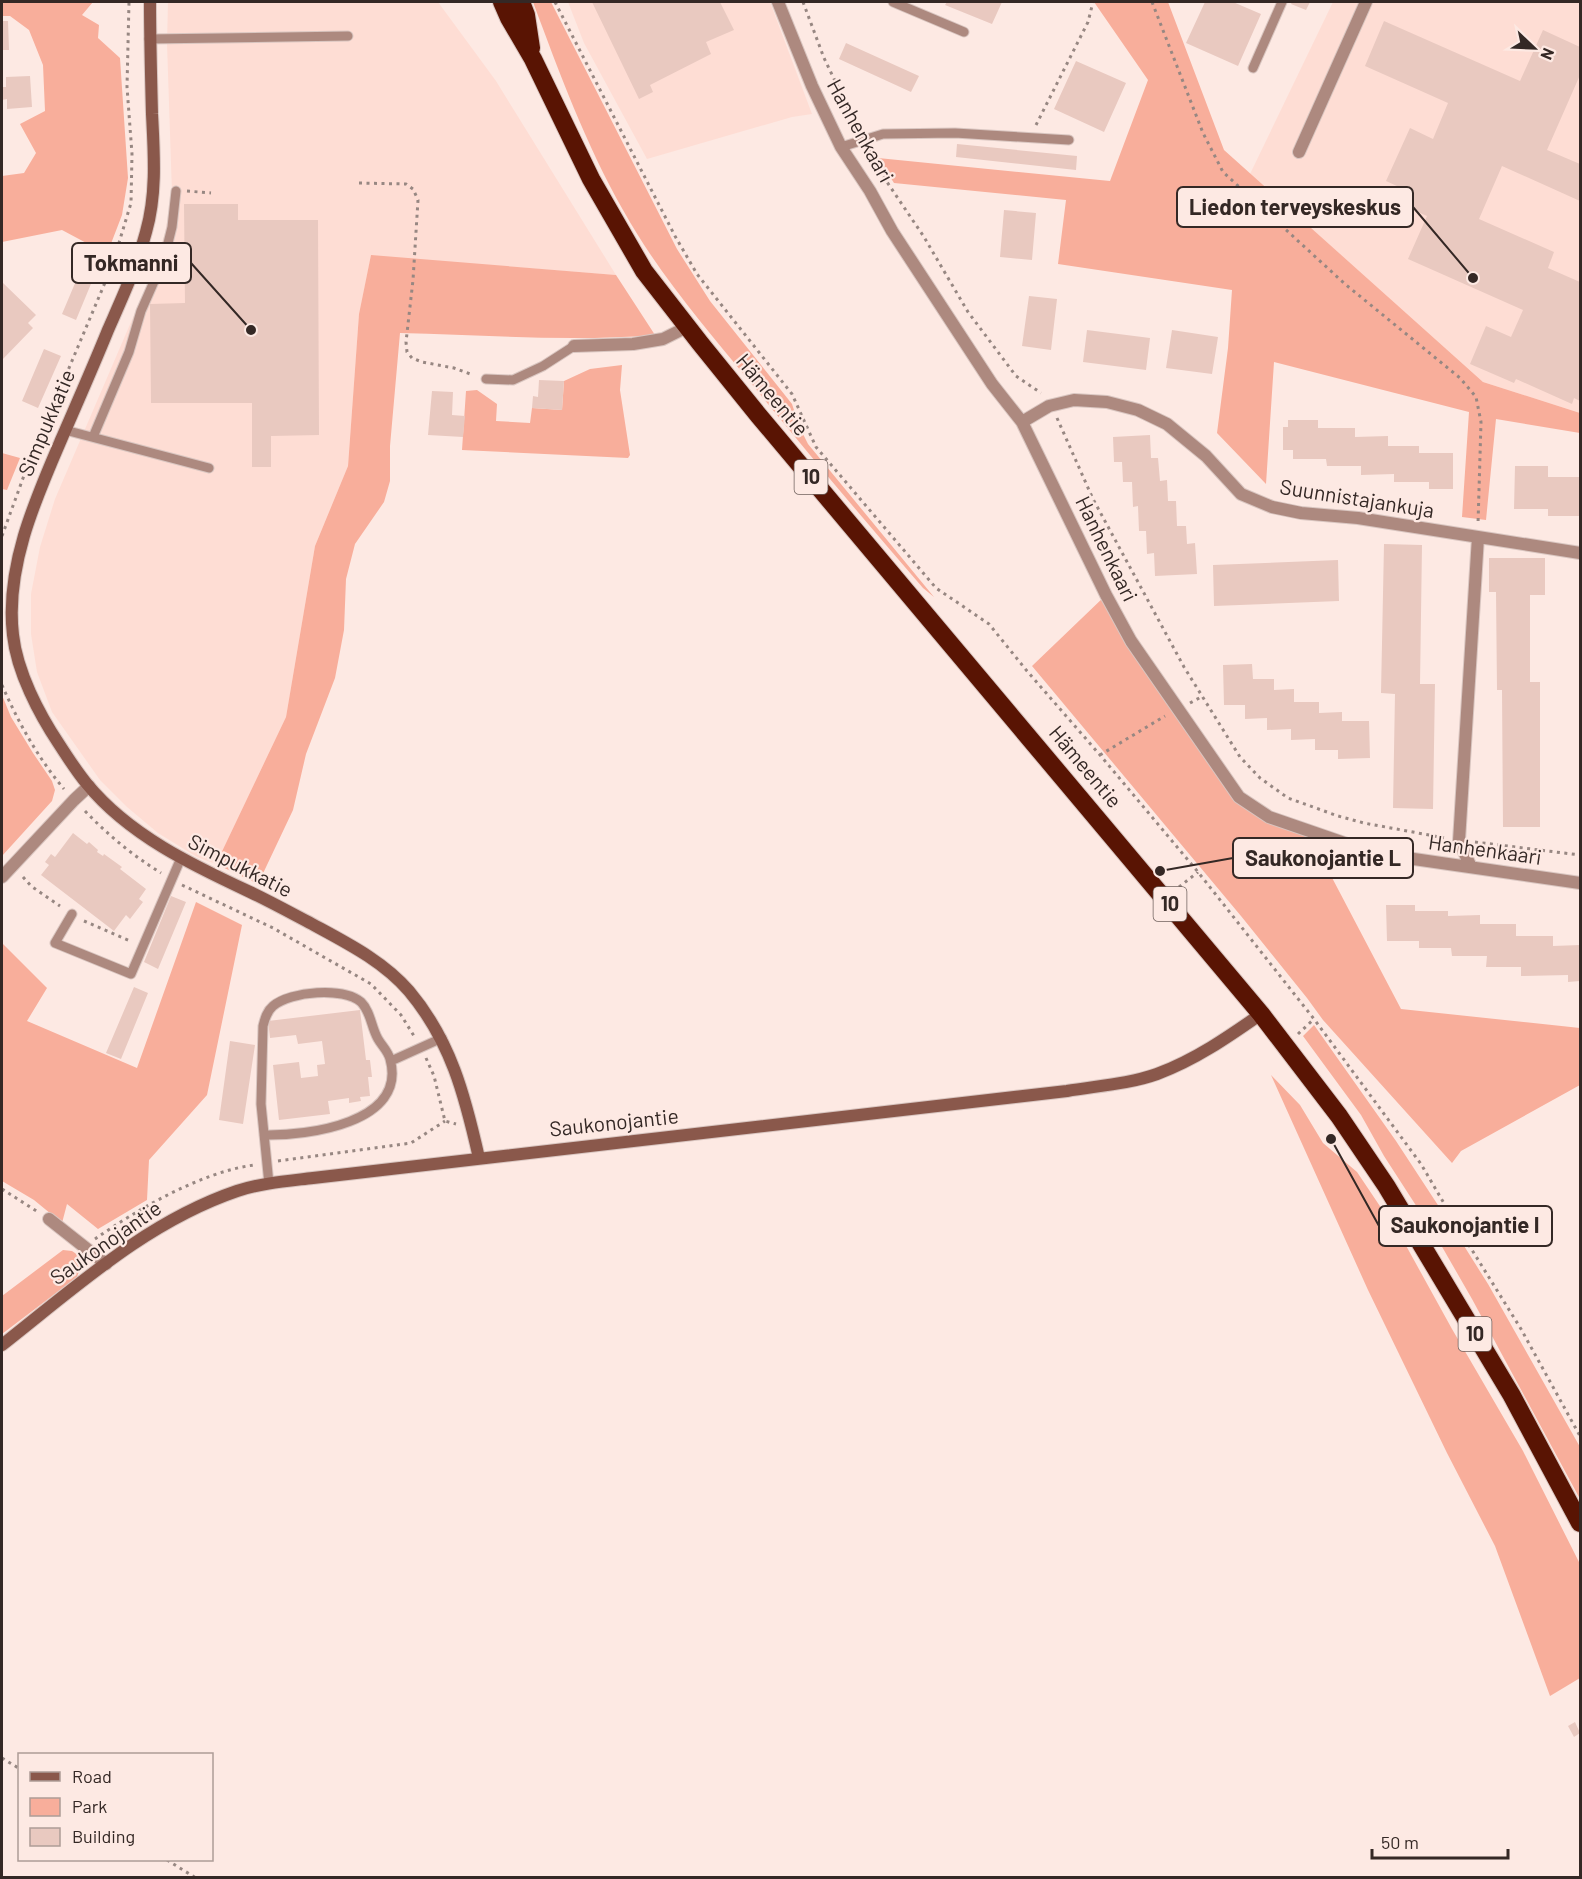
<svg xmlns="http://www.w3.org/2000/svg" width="1582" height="1879" font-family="Barlow,sans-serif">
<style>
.built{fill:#feddd4}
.green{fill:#f8ae9b}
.building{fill:#e9c9c0}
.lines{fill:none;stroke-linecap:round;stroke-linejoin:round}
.lane-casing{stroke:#d9c6c1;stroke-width:11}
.street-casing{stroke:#d9c6c1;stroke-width:14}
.secondary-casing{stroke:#d9c6c1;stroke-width:14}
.highway-casing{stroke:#d9c6c1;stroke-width:20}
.path{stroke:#978782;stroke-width:3;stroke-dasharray:3 4.5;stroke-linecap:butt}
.lane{stroke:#ad897f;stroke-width:9}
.street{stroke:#ad897f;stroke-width:12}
.secondary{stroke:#8a584b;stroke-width:12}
.highway{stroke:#591403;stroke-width:18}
.labels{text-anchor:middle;stroke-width:4.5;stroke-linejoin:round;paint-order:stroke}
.shield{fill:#fde9e3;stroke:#70625e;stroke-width:1.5}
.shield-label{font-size:20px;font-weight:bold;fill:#342825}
.street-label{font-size:21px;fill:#342825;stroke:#fde9e3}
.leader{fill:none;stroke:#342825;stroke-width:2}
.callout-dot{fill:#342825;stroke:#fde9e3;stroke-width:2}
.callout{fill:#fde9e3;stroke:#342825;stroke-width:2}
.callout-label{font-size:22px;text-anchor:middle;font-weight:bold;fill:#342825}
</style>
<rect width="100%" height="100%" fill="#fde9e3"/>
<path class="built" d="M168,2H438L496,81L616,275L371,256L359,314L348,466L315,546L286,717L216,864L197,857L158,833L127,807L100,780L52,712L37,672L31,634V594L40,547L55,499L149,280L165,233L172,193L167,43Z
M568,2H770L812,114L792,117L647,159L584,43Z
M1333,2H1580V413L1483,382L1250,174Z"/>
<path class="green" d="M2,2H93L82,15L99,25L98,38L120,58L128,178L122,215L107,254L62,230L2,242V176L24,173L36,153L20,124L45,111L43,65L29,30L10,16H2Z
M533,2H551L677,249L710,301L792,404L800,428L808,444L934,597L923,588C864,520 807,452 750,382C705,327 658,273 623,210C586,145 559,72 533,2Z
M1094,2H1168L1224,150L1483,382L1580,413V433L1496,419L1486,520L1462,517L1469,412L1274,362L1266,484L1217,433L1228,348L1232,290L1058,264L1066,200L894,183L878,158L1110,181L1148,80Z
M371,255L616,275L655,335C571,342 485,335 400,333L390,446V481L384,502L355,544L346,579L344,630L335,678L306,754L293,810L258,884L216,864L286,717L315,546L348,466L359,314Z
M622,365L620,390L630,455L628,458L462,450L466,391L477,390L497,404L496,421L530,423L532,408L562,410L564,381L590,369Z
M2,453L20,458L7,490L2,489Z
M1106,595L1239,797L1308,832L1401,1009L1580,1028V1085L1461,1151L1452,1163L1323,1020L1307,998L1241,916L1032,666Z
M2,695L11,717L33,753L52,781L55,790L52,801L2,856Z
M196,902L242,925L207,1095L149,1160L147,1200L98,1229L67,1204L62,1223L34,1200L2,1181V943L47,988L27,1021L137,1068Z
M1314,1025L1396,1141L1449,1222L1488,1284L1580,1447V1499L1472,1299L1437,1238L1384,1156L1361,1115L1303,1036Z
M1271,1075L1300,1105L1323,1143L1357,1172L1404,1242L1452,1329L1523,1451L1580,1564V1678L1550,1696L1495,1546L1447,1453L1368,1290Z
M63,1250L72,1251L81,1257V1266L77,1277L2,1334V1296Z"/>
<path class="building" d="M592,2H720L734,30L706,42L711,54L650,85L653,92L639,99Z
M947,2H1002L992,24L945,5Z
M1205,2H1233L1261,14L1238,66L1186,43Z
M1292,2H1310L1306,10L1291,4Z
M2,21H8L9,50H2Z
M1384,21L1520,81L1543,30L1580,47V75L1547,150L1580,164V201L1502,166L1479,219L1554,252L1548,268L1580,282V401L1574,398L1572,404L1516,379L1514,383L1470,364L1486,326L1511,337L1523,310L1408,259L1427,216L1404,206L1410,192L1386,181L1410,128L1433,139L1448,103L1365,66Z
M846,43L919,76L911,92L839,59Z
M1076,61L1126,83L1104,132L1054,109Z
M30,76L32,107L7,109V99L2,100V87H6V77Z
M957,144L1077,156L1076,170L956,157Z
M184,204H238V220H318L319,435L271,436V467H252V403H151L150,304L185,303Z
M1004,210L1036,213L1032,260L1000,257Z
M84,262L98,267L76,320L62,314Z
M2,282L36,315L28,323L33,328L2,360Z
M1029,296L1057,299L1051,350L1022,346Z
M1087,330L1150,338L1146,370L1083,362Z
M1172,330L1218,337L1212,374L1166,368Z
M44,349L61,356L38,408L22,401Z
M539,380L564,381L562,410L532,408L533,396L538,397Z
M432,391L453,392L452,415L465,416L463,437L428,435Z
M1288,420H1318V428H1355V437L1388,436V446H1419V453H1453V489H1429V482H1394V474L1361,475V466H1327L1326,459H1293V450H1283V427H1288Z
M1150,435L1151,458H1158L1160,481L1167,480L1168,501H1176L1177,526H1186L1187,544L1195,543L1197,574L1155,576L1154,553L1147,554L1146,531H1139L1138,506L1133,507L1132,482H1123L1122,462H1114L1113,437Z
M1515,466H1548V477H1580V516H1548V509H1514Z
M1384,544L1422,545L1420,684H1435L1433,809L1393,808L1395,694L1381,693Z
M1489,558H1545V595H1530V682H1540V827H1503L1502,690H1497L1496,592H1489Z
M1338,560L1339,601L1214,606L1213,565Z
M1252,664L1253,679H1274V690L1294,689V702H1319V713L1342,712V721H1369L1370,758L1338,759V750H1315V739L1291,740V729L1267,730V718L1245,719V705H1224L1223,665Z
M73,833L87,844L89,842L98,850L97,852L103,856L104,854L122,867L120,869L146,889L139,899L143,902L130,919L126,915L114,931L41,875L49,865L45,862L51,854L55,857Z
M171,896L186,902L158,969L144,962Z
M1386,905H1415V911H1448V916L1480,915V924H1516V936H1553V946L1580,945V981L1568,982V975L1521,976V967H1486L1487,956H1452L1451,948H1419V941H1387Z
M134,987L148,993L121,1059L106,1053Z
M360,1010L366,1060H370L372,1077H368L370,1096L360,1097L361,1101L349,1103V1098L328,1101L330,1114L279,1120L273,1065L299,1062L301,1078L318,1076L317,1065L325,1064L322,1041L298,1044L296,1035L270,1038L268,1021Z
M230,1041L255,1045L243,1124L219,1120Z
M1575,1722L1580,1733L1574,1737L1568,1726Z"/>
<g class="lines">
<defs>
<path id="lane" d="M893,2L964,32
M149,39L348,36
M1253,68L1282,2
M841,147L883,134L955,133L1069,140
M486,379L513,380L543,366L574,346
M65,430L209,468
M93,437L129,352L141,311L164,259L172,227L176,191
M72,914L55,943L131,974L181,858
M391,1061L442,1038
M264,1135C307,1136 408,1123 390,1059C388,1051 382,1046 378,1039C371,1027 371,1012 361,1002C343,987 291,991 273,1006C267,1011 265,1018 263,1026L261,1104L269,1184"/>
<path id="street" d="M778,2L812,86L841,147L870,191L892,231L992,384L1022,422L1106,595L1131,641L1239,797L1269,817L1356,847L1400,857L1580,883
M1299,152L1366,2
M574,346L633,344L663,339L687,327
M1022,422L1049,406L1074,400L1107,402L1138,410L1167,424L1206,456L1241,494L1272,507L1301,513L1358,518L1580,553
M1471,867L1459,841L1478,537
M2,877L74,800L89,786
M49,1219L106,1264"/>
<path id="secondary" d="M150,2C150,39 151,76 152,114C154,153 157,194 146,232C137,266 122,298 108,330C93,367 77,403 61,440C35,500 5,568 13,635C17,672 39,714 59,744C68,758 77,772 87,784C129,835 192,865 250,892C271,902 291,913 312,924C347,943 383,961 409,991C451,1041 465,1096 479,1158
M2,1345C76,1287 146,1222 237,1191C261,1183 288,1181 313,1178L1067,1091C1096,1086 1129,1084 1157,1074C1195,1060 1228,1037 1261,1014"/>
<path id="highway" d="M502,2L509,18L533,59L591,179L644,271L700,343L759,416L1261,1014L1339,1116L1387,1187L1511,1394L1580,1523
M521,2L526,15L531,48"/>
</defs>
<use href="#lane" class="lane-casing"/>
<use href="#street" class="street-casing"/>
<use href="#secondary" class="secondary-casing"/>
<use href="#highway" class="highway-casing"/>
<path class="path" d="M555,2L675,236L697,274L792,394L816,447L936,588L989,624L1027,671L1100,755L1198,872L1314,1019L1421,1164L1459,1229L1521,1329L1580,1436
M803,2L824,58L858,129
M1152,2L1203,133L1223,172L1345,284L1460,378L1476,397L1481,422L1478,524
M1036,125L1088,22L1093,2
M869,150L887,182L924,237L968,312L1016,376L1041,393
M359,183L406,184L413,189L418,200L413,280L406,342L407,352L412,358L422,362L454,368L473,375
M187,191L211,193
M1057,418L1093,499L1184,667L1240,757L1260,778L1288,798L1338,816L1364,823L1445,838
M2,536L26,470L112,266L131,203L132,154L127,87L129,2
M2,685C18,722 38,758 64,789
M1190,703L1203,696
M1100,755L1165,716
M85,811C108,835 132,855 161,873
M1475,842L1580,855
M23,877L31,886L60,906
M182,885L273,928L371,984L401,1015L414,1036
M1179,887L1198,872
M84,921L130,941
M1298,1034L1314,1019
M426,1058L434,1076L445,1121L456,1124
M278,1161L411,1143L445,1121
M2,1189L38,1212
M95,1239C138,1209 201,1172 254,1165
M2,1758L20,1769
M167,1860L196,1878"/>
<use href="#lane" class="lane"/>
<use href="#street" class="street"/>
<use href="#secondary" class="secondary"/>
<use href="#highway" class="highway"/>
</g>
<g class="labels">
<g class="shield">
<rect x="794.5" y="460" width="33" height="34" rx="4.5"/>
<rect x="1153.5" y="887" width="33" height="34" rx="4.5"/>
<rect x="1458.5" y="1317" width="33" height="34" rx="4.5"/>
</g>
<g class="shield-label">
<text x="811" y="484">10</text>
<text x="1170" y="911">10</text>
<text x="1475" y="1341">10</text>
</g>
<g class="street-label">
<text transform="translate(860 131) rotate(61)" y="7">Hanhenkaari</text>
<text transform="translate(772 395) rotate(50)" y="7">Hämeentie</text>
<text transform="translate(47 423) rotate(-67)" y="7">Simpukkatie</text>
<text transform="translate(1357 499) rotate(9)" y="7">Suunnistajankuja</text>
<text transform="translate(1106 549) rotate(64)" y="7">Hanhenkaari</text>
<text transform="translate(1085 767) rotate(50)" y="7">Hämeentie</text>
<text transform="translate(1485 850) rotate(8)" y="7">Hanhenkaari</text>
<text transform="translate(240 866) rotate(27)" y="7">Simpukkatie</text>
<text transform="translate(614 1123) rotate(-6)" y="7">Saukonojantie</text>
<text transform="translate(106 1243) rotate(-35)" y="7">Saukonojantie</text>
</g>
</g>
<path class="leader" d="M1473 278L1413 207M251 330L191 263M1160 871L1233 858M1331 1139L1379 1226"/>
<g class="callout-dot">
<circle cx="1473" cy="278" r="6"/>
<circle cx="251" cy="330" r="6"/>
<circle cx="1160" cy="871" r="6"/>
<circle cx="1331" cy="1139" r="6"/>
</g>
<g class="callout">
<rect x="1177" y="187" width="236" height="40" rx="6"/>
<rect x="72" y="243" width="119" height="40" rx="6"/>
<rect x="1233" y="838" width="180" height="40" rx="6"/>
<rect x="1379" y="1206" width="173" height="40" rx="6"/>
</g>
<g class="callout-label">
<text x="1295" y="215">Liedon terveyskeskus</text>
<text x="131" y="271">Tokmanni</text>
<text x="1323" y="866">Saukonojantie L</text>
<text x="1465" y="1233">Saukonojantie I</text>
</g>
<rect width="1582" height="1879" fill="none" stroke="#342825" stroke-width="6"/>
<rect x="18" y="1753" width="195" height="108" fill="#fde9e3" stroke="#ad9c97" stroke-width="1.5"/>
<rect x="30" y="1772" width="30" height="9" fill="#8a584b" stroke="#ad9c97" stroke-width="1.5"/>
<text x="72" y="1783" font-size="18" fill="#342825">Road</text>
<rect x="30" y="1798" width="30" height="18" fill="#f8ae9b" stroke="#ad9c97" stroke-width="1.5"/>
<text x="72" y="1813" font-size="18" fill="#342825">Park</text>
<rect x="30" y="1828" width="30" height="18" fill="#e9c9c0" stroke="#ad9c97" stroke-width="1.5"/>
<text x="72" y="1843" font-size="18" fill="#342825">Building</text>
<g transform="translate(1534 48) rotate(113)" stroke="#fde9e3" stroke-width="4.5" paint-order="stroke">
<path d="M0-4.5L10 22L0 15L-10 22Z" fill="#342825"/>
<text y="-9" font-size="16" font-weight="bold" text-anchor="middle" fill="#342825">N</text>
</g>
<path d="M1372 1849v9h136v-9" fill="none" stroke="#342825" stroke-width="3"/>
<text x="1381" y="1849" font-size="18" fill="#342825" stroke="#fde9e3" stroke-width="4.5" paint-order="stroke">50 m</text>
</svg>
